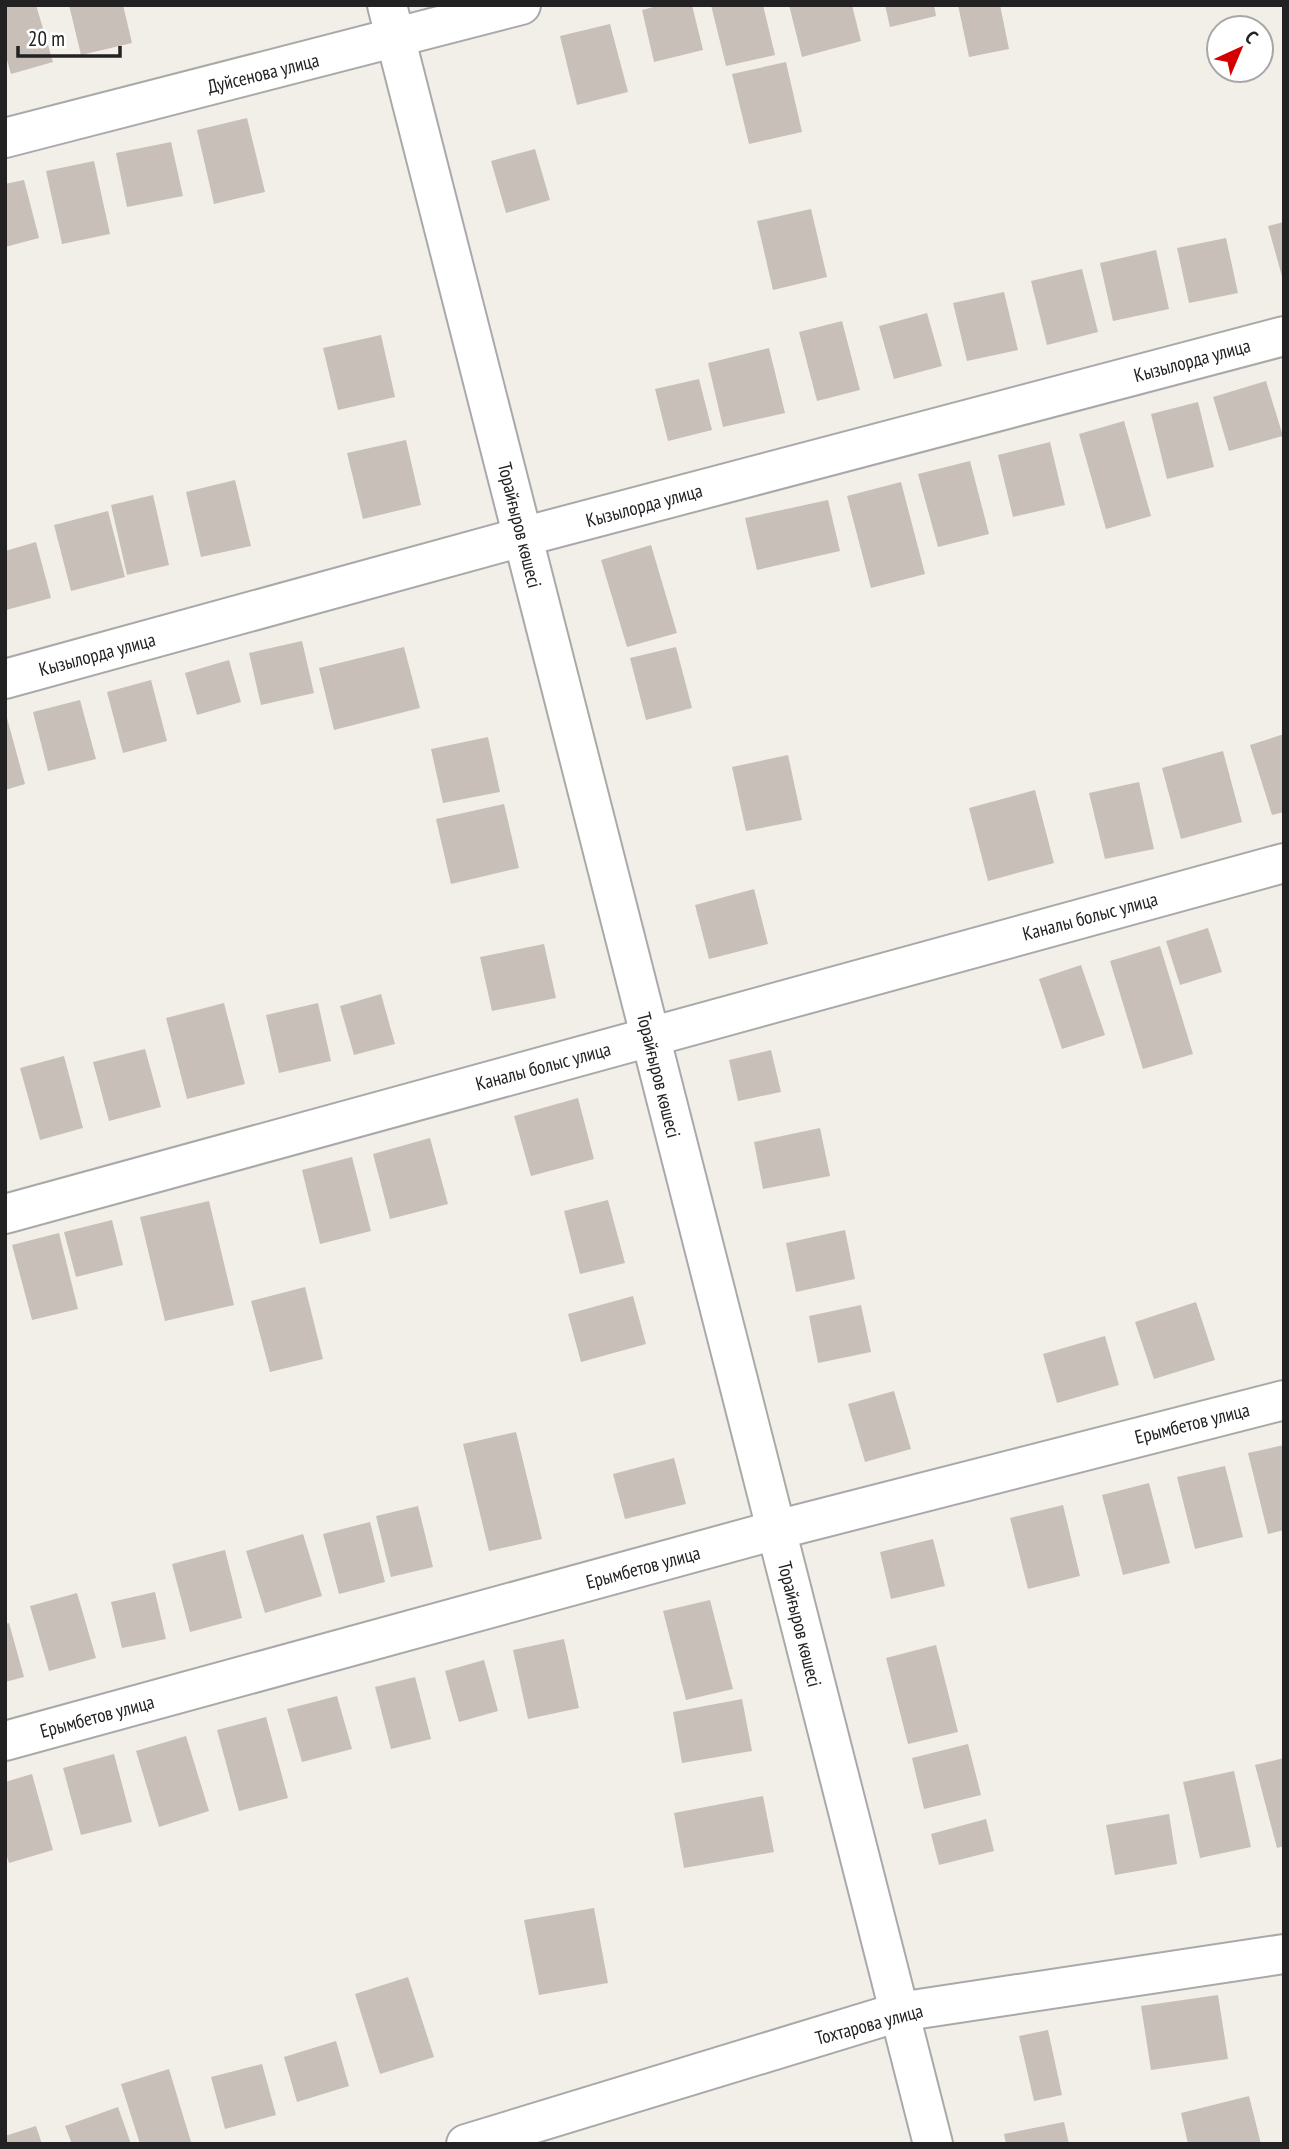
<svg xmlns="http://www.w3.org/2000/svg" width="1289" height="2149" font-family="'PT Sans Narrow',sans-serif">
<style>
.building{fill:#c7bfb8}
.lines{fill:none;stroke-linecap:round;stroke-linejoin:round}
.minor-casing{stroke:#a9a9a9;stroke-width:42}
.minor{stroke:#fff;stroke-width:38}
.labels{text-anchor:middle;stroke-width:5;stroke-linejoin:round;paint-order:stroke}
.street-label{font-size:19px;fill:#222;stroke:#fff}
</style>
<rect width="100%" height="100%" fill="#f2efe9"/>
<path class="building" d="M5,5H36L53,62L11,74L5,53Z
M69,5H123L132,43L81,55Z
M661,5H692L703,50L654,62L642,10Z
M711,5H763L775,55L726,66Z
M789,5H852L861,41L802,57Z
M885,5H934L936,16L890,27Z
M958,5H1000L1009,49L969,57Z
M610,24L628,92L577,105L560,36Z
M786,62L802,132L749,144L732,74Z
M247,118L265,192L214,204L197,130Z
M171,142L183,196L127,207L116,153Z
M535,149L550,200L506,213L491,161Z
M94,161L110,234L62,244L46,171Z
M24,180L39,238L5,247V184Z
M811,209L827,277L773,290L757,221Z
M1284,222V280H1283L1268,226Z
M1226,238L1238,293L1189,303L1177,248Z
M1156,250L1169,309L1113,321L1100,263Z
M1082,269L1098,332L1047,345L1031,281Z
M1004,292L1018,350L967,361L953,303Z
M927,313L942,366L894,379L879,326Z
M842,321L860,390L817,401L799,332Z
M381,335L395,397L338,410L323,348Z
M769,348L785,413L723,427L708,363Z
M699,379L712,430L668,441L655,389Z
M1266,381L1283,436L1229,451L1213,397Z
M1198,402L1214,467L1167,479L1151,414Z
M1124,421L1151,516L1106,529L1079,434Z
M406,440L421,505L363,519L347,453Z
M1050,442L1065,505L1013,517L998,455Z
M970,461L989,534L938,547L918,474Z
M235,480L251,546L201,557L186,492Z
M901,482L925,574L871,588L847,496Z
M153,495L169,565L127,575L111,505Z
M828,500L840,551L757,570L745,518Z
M108,511L125,577L71,591L54,525Z
M36,542L51,598L6,610L5,551Z
M651,545L677,633L627,647L601,560Z
M302,641L314,693L261,705L249,653Z
M404,647L420,708L334,730L319,668Z
M676,647L692,708L646,720L630,658Z
M229,660L241,702L197,715L185,673Z
M151,680L167,741L123,753L107,692Z
M80,700L96,759L48,771L33,712Z
M7,718L25,784L5,790V719Z
M1284,734V812L1272,815L1250,745Z
M488,737L500,792L443,803L431,749Z
M1223,751L1242,822L1181,839L1162,768Z
M788,755L802,820L746,831L732,767Z
M1139,782L1154,849L1105,859L1089,793Z
M1035,790L1054,863L988,881L969,808Z
M504,804L519,868L451,884L436,819Z
M754,889L768,944L709,959L695,905Z
M1208,928L1222,972L1180,985L1166,941Z
M544,944L556,998L492,1011L480,957Z
M1160,946L1193,1054L1143,1069L1110,961Z
M1081,965L1105,1035L1062,1049L1039,979Z
M381,994L395,1044L354,1055L340,1006Z
M224,1003L245,1084L187,1099L166,1018Z
M318,1003L331,1061L279,1073L266,1015Z
M145,1049L161,1107L109,1121L93,1062Z
M771,1050L781,1092L738,1101L729,1060Z
M64,1056L83,1128L40,1140L20,1068Z
M578,1098L594,1159L531,1176L514,1116Z
M820,1128L830,1176L763,1189L754,1142Z
M430,1138L448,1204L390,1219L373,1154Z
M352,1157L371,1231L320,1244L302,1170Z
M608,1200L625,1263L580,1274L564,1211Z
M209,1201L234,1305L165,1321L140,1217Z
M112,1220L123,1265L76,1277L64,1232Z
M845,1230L855,1279L796,1292L786,1243Z
M59,1233L78,1309L32,1320L12,1245Z
M305,1287L323,1359L270,1372L251,1301Z
M633,1296L646,1344L581,1362L568,1314Z
M1196,1302L1215,1360L1154,1379L1135,1322Z
M861,1305L871,1352L818,1363L809,1316Z
M1105,1336L1119,1385L1057,1403L1043,1354Z
M894,1391L911,1449L865,1462L848,1404Z
M516,1432L542,1539L489,1551L463,1444Z
M1284,1445V1530L1268,1534L1248,1453Z
M674,1458L686,1504L625,1519L613,1474Z
M1225,1466L1243,1537L1195,1549L1177,1477Z
M1149,1483L1170,1563L1123,1575L1102,1495Z
M1063,1505L1080,1576L1028,1589L1010,1518Z
M418,1506L433,1567L391,1577L376,1516Z
M370,1522L385,1582L339,1594L323,1534Z
M303,1534L322,1596L265,1613L246,1551Z
M933,1539L945,1586L891,1599L880,1552Z
M225,1550L242,1618L190,1632L172,1564Z
M155,1592L166,1639L122,1648L111,1602Z
M77,1593L96,1658L49,1671L30,1606Z
M710,1600L733,1689L686,1700L663,1611Z
M9,1623L24,1677L5,1682V1624Z
M564,1639L579,1708L528,1719L513,1650Z
M936,1645L958,1732L908,1744L886,1658Z
M484,1660L498,1711L459,1722L445,1671Z
M415,1677L431,1739L391,1749L375,1687Z
M337,1696L352,1749L302,1762L287,1709Z
M742,1699L752,1751L682,1763L673,1712Z
M266,1717L288,1798L239,1811L217,1730Z
M186,1736L209,1811L159,1827L136,1751Z
M968,1744L981,1795L924,1809L912,1758Z
M114,1754L132,1822L81,1835L63,1768Z
M1284,1758V1846L1277,1848L1255,1765Z
M1234,1771L1251,1847L1200,1858L1183,1782Z
M32,1774L53,1850L9,1863L5,1850V1782Z
M763,1796L774,1852L684,1868L674,1813Z
M1169,1814L1177,1864L1115,1875L1106,1825Z
M986,1819L994,1851L939,1865L931,1834Z
M594,1908L608,1983L539,1995L524,1920Z
M408,1977L434,2057L380,2074L355,1994Z
M1218,1995L1228,2059L1151,2070L1141,2006Z
M1048,2030L1062,2095L1034,2101L1019,2036Z
M336,2041L349,2086L297,2102L284,2057Z
M262,2064L276,2115L225,2129L211,2077Z
M169,2069L191,2142L140,2144L121,2084Z
M1249,2096L1261,2144H1188L1181,2113Z
M118,2107L131,2144H72L65,2126Z
M1064,2122L1069,2144H1006L1004,2134Z
M36,2126L42,2144H5V2136Z"/>
<g class="lines">
<defs>
<path id="minor" d="M387,5L933,2144
M5,138L521,5
M5,679L522,537L1284,336
M5,1214L1284,863
M5,1741L776,1530L1284,1400
M466,2144L899,2012L1284,1954"/>
</defs>
<use href="#minor" class="minor-casing"/>
<use href="#minor" class="minor"/>
</g>
<g class="labels">
<g class="street-label">
<text transform="translate(263 73) rotate(-14)" y="7">Дуйсенова улица</text>
<text transform="translate(1192 360) rotate(-15)" y="7">Кызылорда улица</text>
<text transform="translate(644 505) rotate(-15)" y="7">Кызылорда улица</text>
<text transform="translate(520 525) rotate(76)" y="7">Торайғыров көшесі</text>
<text transform="translate(97 654) rotate(-15)" y="7">Кызылорда улица</text>
<text transform="translate(1090 916) rotate(-15)" y="7">Каналы болыс улица</text>
<text transform="translate(543 1066) rotate(-15)" y="7">Каналы болыс улица</text>
<text transform="translate(659 1075) rotate(76)" y="7">Торайғыров көшесі</text>
<text transform="translate(1192 1423) rotate(-14)" y="7">Ерымбетов улица</text>
<text transform="translate(643 1567) rotate(-15)" y="7">Ерымбетов улица</text>
<text transform="translate(800 1624) rotate(76)" y="7">Торайғыров көшесі</text>
<text transform="translate(97 1716) rotate(-15)" y="7">Ерымбетов улица</text>
<text transform="translate(869 2024) rotate(-15)" y="7">Тохтарова улица</text>
</g>
</g>
<rect width="1289" height="2149" fill="none" stroke="#222222" stroke-width="14"/>
<g transform="translate(1240 49) rotate(44)"><circle r="33" fill="#ffffff" stroke="#a7a7a7" stroke-width="2"/>
<path d="M0-5L12 26L0 18L-12 26Z" fill="#d40000"/>
<text y="-10" font-size="19" font-weight="bold" text-anchor="middle" fill="#222222">С</text>
</g>
<path d="M18 46v10h102v-10" fill="none" stroke="#222222" stroke-width="3.5"/>
<text x="28" y="46" font-size="21" fill="#222222" stroke="#ffffff" stroke-width="5" paint-order="stroke">20 m</text>
</svg>
